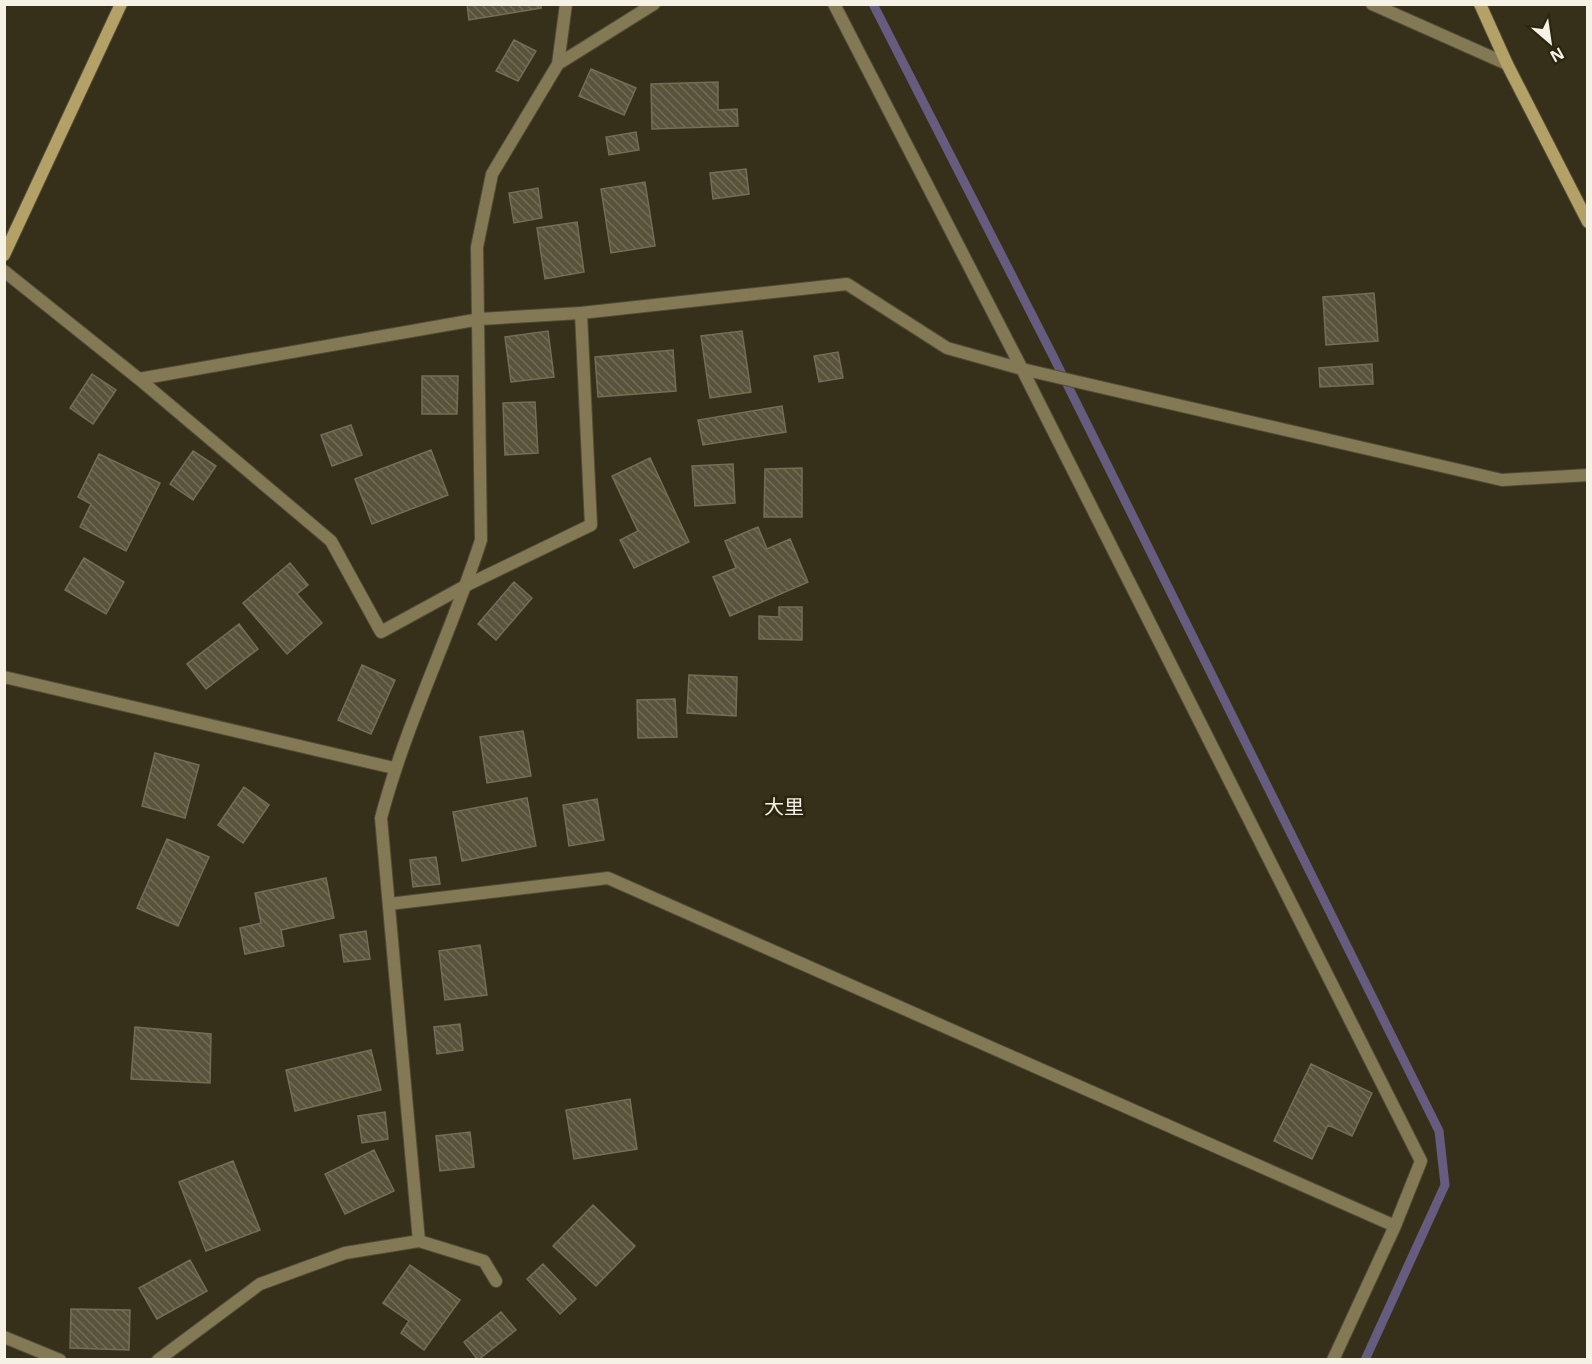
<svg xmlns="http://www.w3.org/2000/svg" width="1592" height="1364" font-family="'Noto Sans','Noto Sans JP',sans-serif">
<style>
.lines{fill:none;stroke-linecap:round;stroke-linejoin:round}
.stream{stroke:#665c7f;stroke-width:9}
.building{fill:url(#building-back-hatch);stroke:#756d56;stroke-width:1.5}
.lane-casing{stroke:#514b36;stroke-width:14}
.street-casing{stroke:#514b36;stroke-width:14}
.secondary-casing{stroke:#514b36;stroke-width:14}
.lane{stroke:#837955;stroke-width:12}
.street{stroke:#837955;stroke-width:12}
.secondary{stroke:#b3a167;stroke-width:12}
.labels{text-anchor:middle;stroke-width:6;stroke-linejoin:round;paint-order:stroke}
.neighbourhood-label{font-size:20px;fill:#f5f1e4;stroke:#2c2611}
</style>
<defs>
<pattern id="building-back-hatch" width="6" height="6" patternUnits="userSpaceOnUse" patternTransform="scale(1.5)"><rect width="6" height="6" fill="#59533c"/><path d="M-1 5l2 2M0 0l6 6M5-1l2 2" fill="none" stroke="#716c58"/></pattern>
</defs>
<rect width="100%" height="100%" fill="#36301a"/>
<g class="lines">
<path class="stream" d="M873,4L1051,352L1439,1131L1445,1185L1365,1360"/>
</g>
<path class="building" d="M467,4H541V8L469,20Z
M514,40L536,51L518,81L496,71Z
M591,69L636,88L624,115L579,96Z
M718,82V110L737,109L738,126L652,129L651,84Z
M636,132L639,150L609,155L606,137Z
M746,169L749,194L713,199L710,173Z
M645,182L655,246L611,253L601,189Z
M538,188L542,218L514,223L509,193Z
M577,222L584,272L545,279L537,228Z
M1374,293L1378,341L1326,345L1323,297Z
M548,331L554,377L511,382L505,337Z
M742,331L751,392L710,398L701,336Z
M673,350L676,391L598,397L595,357Z
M838,352L843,378L819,382L814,356Z
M1372,364L1373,384L1320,387L1319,368Z
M92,374L116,390L93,424L70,408Z
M422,376H458L457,414H422Z
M535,402L538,453L505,455L503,403Z
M782,406L786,432L703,445L698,420Z
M351,425L362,455L332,466L321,435Z
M431,450L448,495L372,524L355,479Z
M193,451L216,466L193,500L170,484Z
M99,454L160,483L126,551L80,527L91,504L78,497Z
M650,458L689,542L634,568L620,540L638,531L612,476Z
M733,464L735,503L695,506L692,466Z
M802,468V517H764L765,469Z
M758,527L767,549L790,539L808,582L730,616L713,577L736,568L725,541Z
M84,558L124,582L106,614L65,590Z
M290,563L308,585L297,594L322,623L287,654L243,603Z
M514,582L532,598L496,640L478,624Z
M779,607H802V640L759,639V616L779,617Z
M239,624L258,649L206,689L187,664Z
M362,665L395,680L371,734L338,720Z
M689,675L737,677L736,716L687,713Z
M675,699L677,737L638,738L637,700Z
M523,731L531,776L487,783L480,737Z
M155,753L199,765L185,818L142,806Z
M244,787L269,805L243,843L218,825Z
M527,798L536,846L462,861L453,812Z
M597,799L604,840L569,846L563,805Z
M167,839L209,857L178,926L137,908Z
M436,857L440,884L413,887L410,860Z
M326,878L334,918L281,930L284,946L245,954L240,928L261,923L255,893Z
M366,931L370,959L344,962L340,935Z
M480,945L487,995L445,1000L439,951Z
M460,1024L463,1050L437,1054L434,1027Z
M135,1027L211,1034L210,1083L131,1079Z
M371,1050L381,1090L295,1111L286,1070Z
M1311,1064L1372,1093L1352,1136L1328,1125L1312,1159L1274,1141Z
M630,1099L637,1149L574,1159L566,1110Z
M385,1112L388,1139L362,1143L358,1116Z
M470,1132L474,1167L440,1171L436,1136Z
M374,1150L394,1191L345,1214L325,1174Z
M233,1161L260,1230L206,1251L179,1182Z
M593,1205L635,1246L596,1286L553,1246Z
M190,1260L207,1291L157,1319L139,1288Z
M543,1264L576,1299L560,1314L527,1279Z
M410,1265L460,1300L424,1350L401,1333L409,1321L383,1303Z
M71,1309L130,1310L129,1350L70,1348Z
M501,1312L516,1330L478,1360L464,1342Z"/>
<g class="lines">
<defs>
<path id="lane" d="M467,585L591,525L581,313"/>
<path id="street" d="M834,4L1022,369L1421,1161L1395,1226L1333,1360
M1372,4L1507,64
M558,64L654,4
M4,271L139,379L331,541L381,632L467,585
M139,379L480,319L581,313L847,284L947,348L1022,369L1502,480L1588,475
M4,677L394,768
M389,904L608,878L1395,1226
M419,1241L381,818C406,723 451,634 481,540L477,247L492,174L558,64L566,4
M4,1337L60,1360
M158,1360L260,1284L345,1253L419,1241L484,1261L496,1281"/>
<path id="secondary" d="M1480,4L1507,64L1588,222
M4,255L121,4"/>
</defs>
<use href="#lane" class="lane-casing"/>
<use href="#street" class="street-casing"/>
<use href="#secondary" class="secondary-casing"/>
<use href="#lane" class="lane"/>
<use href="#street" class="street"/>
<use href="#secondary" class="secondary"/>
</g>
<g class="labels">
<g class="neighbourhood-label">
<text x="784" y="814">大里</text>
</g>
</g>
<rect width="1592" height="1364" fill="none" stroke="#f5f1e4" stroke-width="12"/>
<g transform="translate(1550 42) rotate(151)" stroke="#2c2611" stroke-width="4.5" paint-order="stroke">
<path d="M0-4.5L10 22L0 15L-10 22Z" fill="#f5f1e4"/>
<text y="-9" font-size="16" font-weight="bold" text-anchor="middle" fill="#f5f1e4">N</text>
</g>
</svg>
